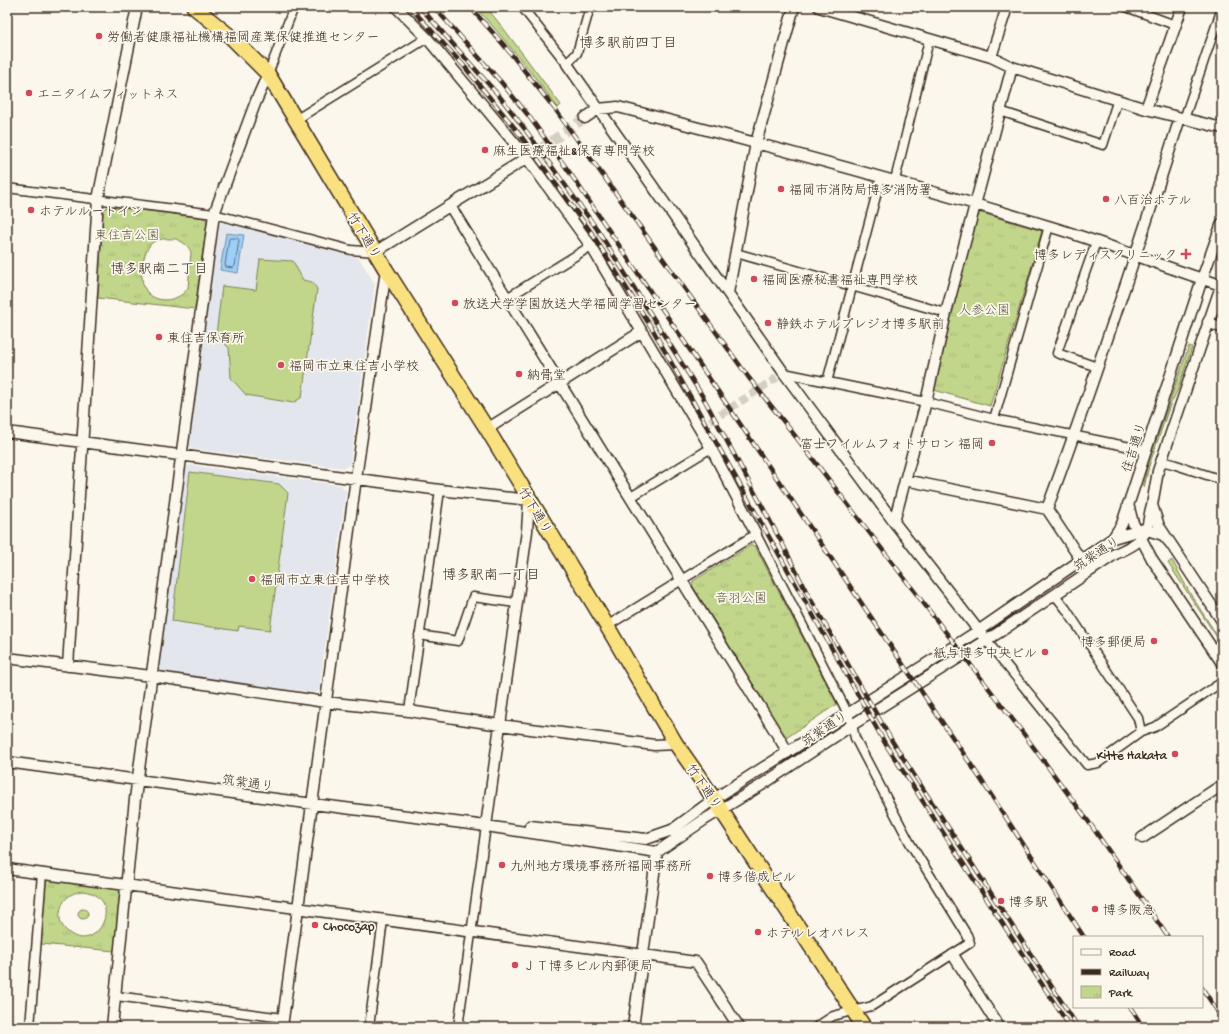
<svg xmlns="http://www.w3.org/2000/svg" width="1229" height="1034" font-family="'Gochi Hand','Klee One',sans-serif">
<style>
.built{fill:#e3e7ed}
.green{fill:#c1d68b;stroke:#7e8054}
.park{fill:url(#park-tufts);stroke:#7e8054;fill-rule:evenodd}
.water{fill:#9ccff9;stroke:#758da1}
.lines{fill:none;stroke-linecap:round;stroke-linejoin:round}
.shore{stroke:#626c76;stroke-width:1}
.minor-tunnel{stroke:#d5cec3;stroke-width:8;stroke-dasharray:8 4;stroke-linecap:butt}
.tertiary-tunnel{stroke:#d5cec3;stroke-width:10;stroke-dasharray:10 5;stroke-linecap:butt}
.minor-casing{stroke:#3b2a1e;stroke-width:11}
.tertiary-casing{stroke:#3b2a1e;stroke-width:13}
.trunk-casing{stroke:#3b2a1e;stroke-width:17}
.minor{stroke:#fbf7ec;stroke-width:8}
.tertiary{stroke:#fbf7ec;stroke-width:10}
.trunk{stroke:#fae180;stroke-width:14}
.rail-casing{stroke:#3b2a1e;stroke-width:4.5}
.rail{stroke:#fbf7ec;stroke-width:3;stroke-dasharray:9;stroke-linecap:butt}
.poi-dot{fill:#d1495b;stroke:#fbf7ec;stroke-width:1.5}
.labels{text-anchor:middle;stroke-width:3.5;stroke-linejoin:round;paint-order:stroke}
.poi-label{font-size:13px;fill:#3b2a1e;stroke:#fbf7ec;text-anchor:start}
.park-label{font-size:13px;fill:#5c5539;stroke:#fbf7ec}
.street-label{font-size:13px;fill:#3b2a1e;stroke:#fbf7ec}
.neighbourhood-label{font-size:14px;fill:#3b2a1e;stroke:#fbf7ec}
</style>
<defs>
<pattern id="park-tufts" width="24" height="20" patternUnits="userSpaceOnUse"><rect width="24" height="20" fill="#c1d68b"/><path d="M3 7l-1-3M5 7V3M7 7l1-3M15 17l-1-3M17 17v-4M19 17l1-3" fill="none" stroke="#a7b878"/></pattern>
</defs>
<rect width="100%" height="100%" fill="#fbf7ec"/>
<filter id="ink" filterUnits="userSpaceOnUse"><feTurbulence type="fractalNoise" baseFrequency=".025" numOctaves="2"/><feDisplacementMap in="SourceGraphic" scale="8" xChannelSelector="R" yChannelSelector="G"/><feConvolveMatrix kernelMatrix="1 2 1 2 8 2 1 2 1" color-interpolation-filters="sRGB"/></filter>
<g filter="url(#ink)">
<path class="built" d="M223,222L359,258L375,284L350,464L344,468L192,449L189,445L219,224Z
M190,465L341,485L346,491L319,691L315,693L160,672L158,667L186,468Z"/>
<path class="green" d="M475,7H486L504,29L561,105L558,108C532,73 505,39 475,7Z
M260,259L293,261L303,280L312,282L317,289L302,397L293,403L246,395L231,378L229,348L216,335L222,286L256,290Z
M1189,346L1192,347L1178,389L1170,405L1149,466L1144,488H1143L1147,466Z
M190,472L279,484L288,493L270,630L239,626L238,631L172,621Z
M1172,560L1191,595L1222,643V645L1168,563Z"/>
<path class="park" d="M108,207L149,211L204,218L207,221L195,309L98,298L103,210ZM176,239C183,242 188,245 191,252L188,288C178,303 152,305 144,287C139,276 143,246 155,241C161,238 169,239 176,239Z
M978,212L1042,231L990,406L927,388Z
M751,545L755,546L837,704L786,738L692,585L693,581Z
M48,880L117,889L120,892L114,951L41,944L46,882ZM82,891C127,895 98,957 68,932C62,927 59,920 60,913C61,900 70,893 82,891Z
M78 914a5 5 0 1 1 10 0a5 5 0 1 1-10 0Z"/>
<path class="water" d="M226,233L244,235L238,273L220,270Z"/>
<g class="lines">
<path class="shore" d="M230,238H237L239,240L235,266L233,268L226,267L225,265L229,239Z"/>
<path class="minor-tunnel" d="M700,428L784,373"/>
<path class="tertiary-tunnel" d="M527,158L585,118"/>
<defs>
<path id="minor" d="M522,7L567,64L577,53L590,7
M1126,7L1175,25
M268,74L294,7
M1000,111L1103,145L1118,99
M297,119L427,38
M1184,119L1222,8
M895,180L929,40
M7,188L214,214L351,250L375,252
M1096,242L1057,353L1097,367
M736,253L946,313
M507,298L591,246
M784,373L926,402L994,419L1145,450
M827,382L881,177
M994,419L1049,226
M1161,461L1173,464L1222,480
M631,497L711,448
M1055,595L1066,609L1138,718L1141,732
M607,626L756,534L844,706L852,725L855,738L910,843L967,935L970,943L872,1006L833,1016L816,1027
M419,635L458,641L473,597L516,603
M986,640L1087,765L1098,763L1141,732L1155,727L1222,682
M409,711L440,490
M116,996L283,1018
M30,1027L42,873
M369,1027L383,920
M458,1027L486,826"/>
<path id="tertiary" d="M396,7L427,38L527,158L591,246L711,448L756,534
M819,7L991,57L1012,67L1146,109L1222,128
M991,57L1007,7
M567,64L784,373L894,522L982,635
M1146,109L1182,7
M585,118L598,109L618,107C762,144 905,182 1048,226C1106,243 1163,267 1221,285
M450,206L783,744L787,753
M375,252L527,158
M1222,283L1158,471L1152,505L1159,526L1222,621
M728,293L756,143L794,7
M1208,322L1222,328
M487,429L641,332
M7,432L440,490L529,500L527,531L486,826
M905,480L1047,509L1081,560
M1128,504L1133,523L1152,559L1222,663
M1047,509C1095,380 1138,249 1180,118
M894,522L926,402L946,313L1012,67
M1113,538L1122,524L1202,279L1222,223
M7,658L151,676L325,702L409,711L500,725L654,745L676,744
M68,666L98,199L137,7
M7,762L313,804L486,826L657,852L704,820L760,786L852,725L998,633L1115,554C1130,547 1144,542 1148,524C1149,518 1150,511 1152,505
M530,826L646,839L672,830L714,799L978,631L1113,538L1144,529L1163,535L1171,544
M1142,838L1222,785
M7,869L696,962L739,1027
M953,955L999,1027
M112,1027L135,799L214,214L256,101L268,74
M282,1027L356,478L386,270
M633,1027L657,852"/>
<path id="trunk" d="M194,7L231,37L268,74L386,270L487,429L607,626L676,744L702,781L864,1027"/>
</defs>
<use href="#minor" class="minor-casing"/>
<use href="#tertiary" class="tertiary-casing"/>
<use href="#trunk" class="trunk-casing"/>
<use href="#minor" class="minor"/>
<use href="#tertiary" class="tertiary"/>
<use href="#trunk" class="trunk"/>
<defs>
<path id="rail" d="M410,7L464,66L518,132L591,232L653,330L886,745L1070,1027
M420,7L500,97L524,128L597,229L703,397L782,543L806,591L892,741L1078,1027
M434,7L501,82L528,115L570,173L978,775L1084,937
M470,7L503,44L555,109L749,378L796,437L1020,729L1091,825L1168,937
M1202,988L1222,1018
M1130,1007L1143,1027"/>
</defs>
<use href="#rail" class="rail-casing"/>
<use href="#rail" class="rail"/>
</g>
</g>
<g class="poi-dot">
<circle cx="99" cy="36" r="4"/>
<circle cx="29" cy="93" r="4"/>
<circle cx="485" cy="150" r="4"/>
<circle cx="781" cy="189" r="4"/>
<circle cx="1106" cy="199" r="4"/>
<circle cx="31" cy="210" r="4"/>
<path d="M1184 248h4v4h4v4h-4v4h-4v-4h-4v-4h4z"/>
<circle cx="754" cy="279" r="4"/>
<circle cx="455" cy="303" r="4"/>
<circle cx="768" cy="323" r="4"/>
<circle cx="159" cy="337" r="4"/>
<circle cx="281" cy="365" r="4"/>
<circle cx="519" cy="374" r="4"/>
<circle cx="992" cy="443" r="4"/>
<circle cx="252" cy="579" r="4"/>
<circle cx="1154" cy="641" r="4"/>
<circle cx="1045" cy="652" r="4"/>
<circle cx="1175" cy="754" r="4"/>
<circle cx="502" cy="865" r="4"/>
<circle cx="710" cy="876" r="4"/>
<circle cx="1001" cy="901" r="4"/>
<circle cx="1095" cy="909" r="4"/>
<circle cx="315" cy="925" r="4"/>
<circle cx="758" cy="932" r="4"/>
<circle cx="515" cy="965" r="4"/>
</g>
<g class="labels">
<g class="poi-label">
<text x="107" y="41">労働者健康福祉機構福岡産業保健推進センター</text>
<text x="37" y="98">エニタイムフィットネス</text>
<text x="493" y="155">麻生医療福祉&amp;保育専門学校</text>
<text x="789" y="194">福岡市消防局博多消防署</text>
<text x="1114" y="204">八百治ホテル</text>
<text x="39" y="215">ホテルルートイン</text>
<text x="1177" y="259" text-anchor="end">博多レディスクリニック</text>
<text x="762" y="284">福岡医療秘書福祉専門学校</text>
<text x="463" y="308">放送大学学園放送大学福岡学習センター</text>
<text x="776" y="328">静鉄ホテルプレジオ博多駅前</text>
<text x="167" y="342">東住吉保育所</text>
<text x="289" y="370">福岡市立東住吉小学校</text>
<text x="527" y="379">納骨堂</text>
<text x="984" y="448" text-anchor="end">富士フイルムフォトサロン 福岡</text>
<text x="260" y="584">福岡市立東住吉中学校</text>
<text x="1146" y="646" text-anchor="end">博多郵便局</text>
<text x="1037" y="657" text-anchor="end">紙与博多中央ビル</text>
<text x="1167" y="759" text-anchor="end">Kitte Hakata</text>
<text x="510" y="870">九州地方環境事務所福岡事務所</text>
<text x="718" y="881">博多偕成ビル</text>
<text x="1009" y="906">博多駅</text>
<text x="1103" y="914">博多阪急</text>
<text x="323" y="930">Chocozap</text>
<text x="766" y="937">ホテルレオパレス</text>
<text x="523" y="970">ＪＴ博多ビル内郵便局</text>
</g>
<g class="park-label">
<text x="127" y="239">東住吉公園</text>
<text x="984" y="314">人参公園</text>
<text x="741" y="602">音羽公園</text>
</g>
<g class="street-label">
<text transform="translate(365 235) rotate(59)" y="5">竹下通り</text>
<text transform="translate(1133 447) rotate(-72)" y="5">住吉通り</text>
<text transform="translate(536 510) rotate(59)" y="5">竹下通り</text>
<text transform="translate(1096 553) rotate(-33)" y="5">筑紫通り</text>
<text transform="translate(824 728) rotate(-33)" y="5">筑紫通り</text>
<text transform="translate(248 782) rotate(8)" y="5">筑紫通り</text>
<text transform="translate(705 786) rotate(56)" y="5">竹下通り</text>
</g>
<g class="neighbourhood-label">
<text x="628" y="47">博多駅前四丁目</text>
<text x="159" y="273">博多駅南二丁目</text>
<text x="491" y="579">博多駅南一丁目</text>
</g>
</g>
<rect width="1229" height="1034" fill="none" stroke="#fbf7ec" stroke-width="24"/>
<rect x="12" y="12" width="1205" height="1010" fill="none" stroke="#3b2a1e" stroke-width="1.5" filter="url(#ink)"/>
<rect x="1073" y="936" width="130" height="72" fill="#fbf7ec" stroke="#aea59a"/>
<rect x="1081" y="949" width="20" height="6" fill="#fbf7ec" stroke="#aea59a"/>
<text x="1109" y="956" font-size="12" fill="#3b2a1e">Road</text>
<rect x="1081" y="969" width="20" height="6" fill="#3b2a1e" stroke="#aea59a"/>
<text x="1109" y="976" font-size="12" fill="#3b2a1e">Railway</text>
<rect x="1081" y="986" width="20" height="12" fill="url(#park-tufts)" stroke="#aea59a"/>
<text x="1109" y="996" font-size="12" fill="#3b2a1e">Park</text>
</svg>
